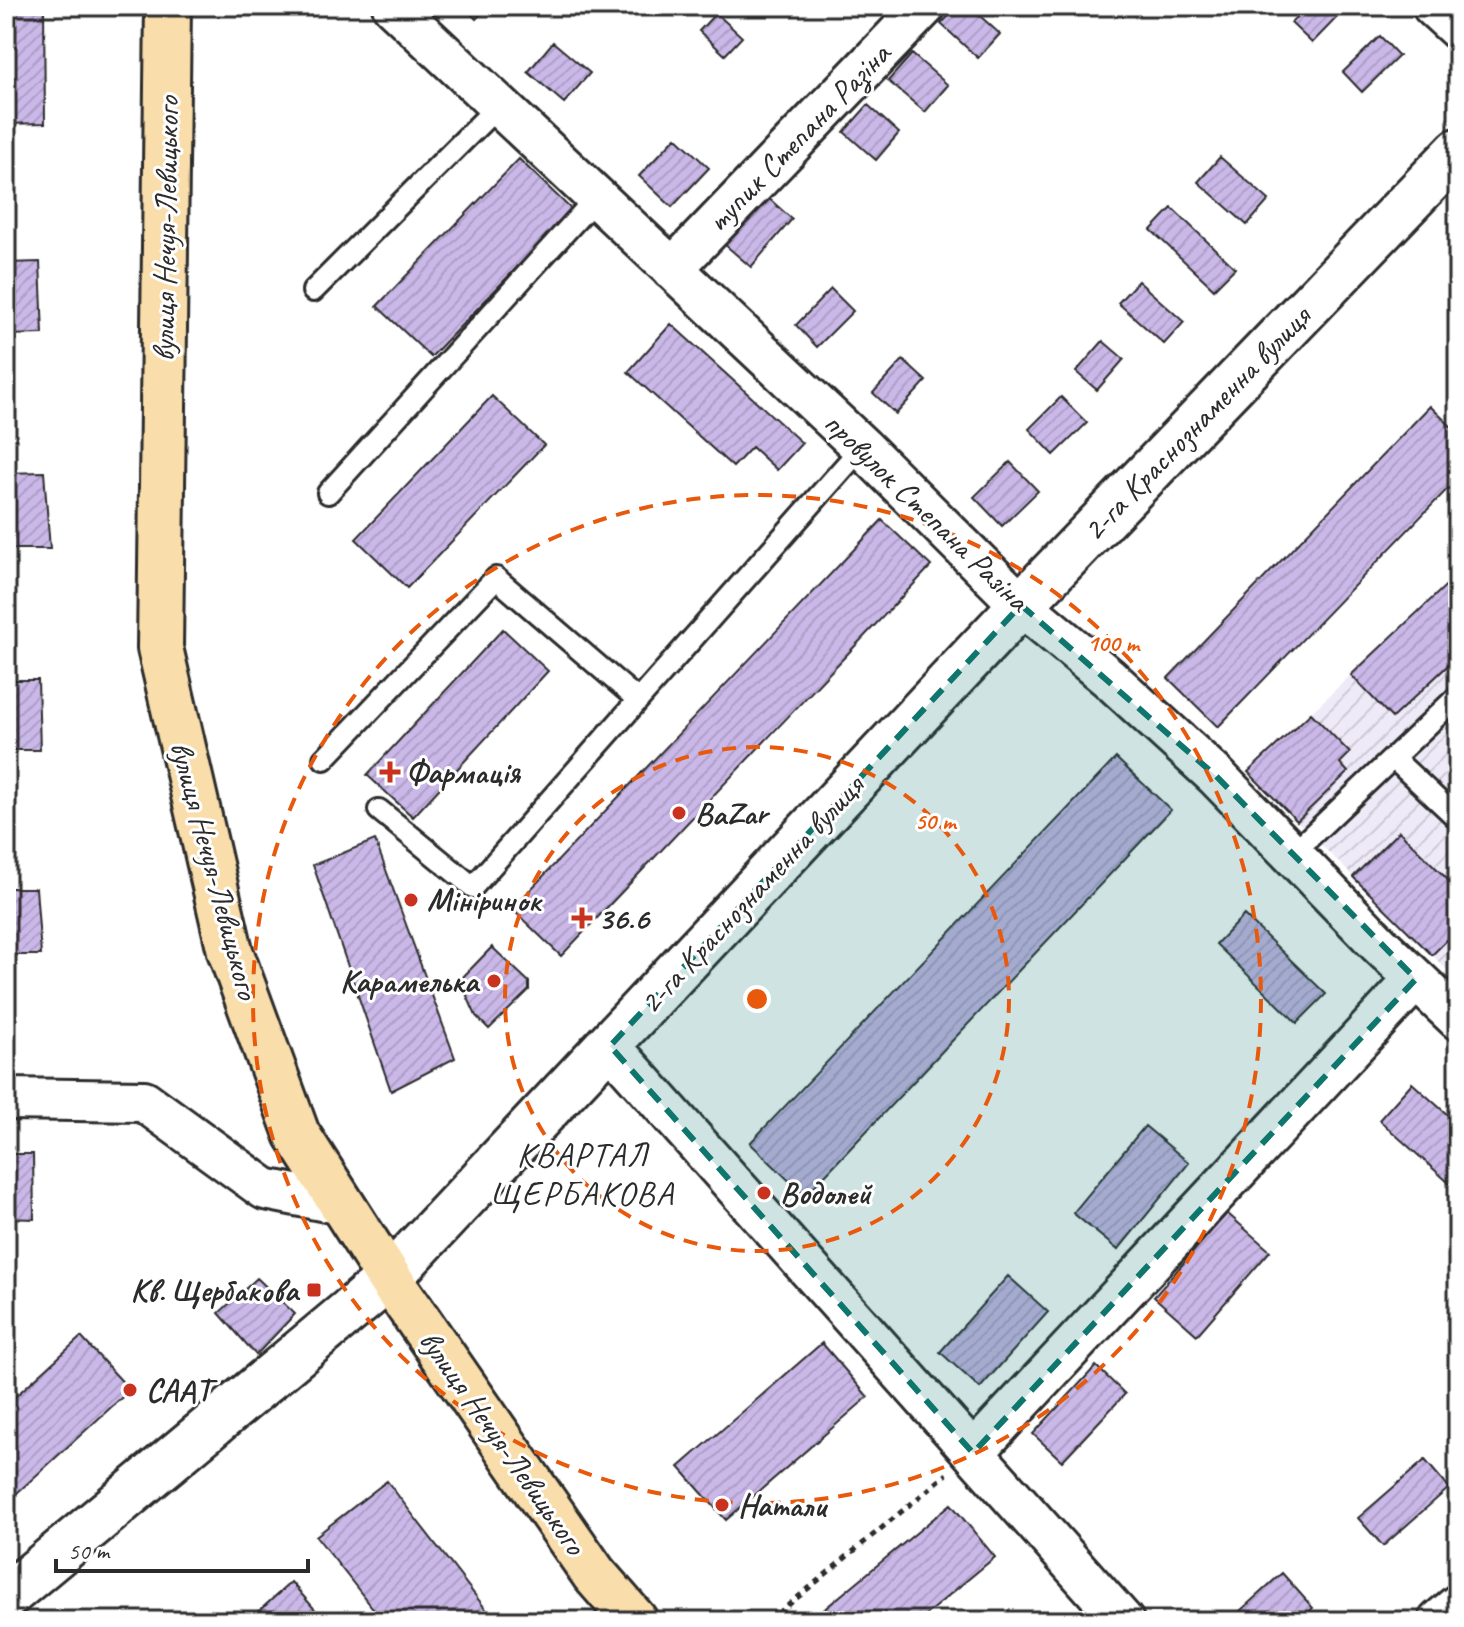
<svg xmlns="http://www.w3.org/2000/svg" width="1464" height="1627" font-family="Caveat,sans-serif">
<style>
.industrial{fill:url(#industrial-furrows)}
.building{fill:url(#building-hatch);stroke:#2b2b2b;stroke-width:2}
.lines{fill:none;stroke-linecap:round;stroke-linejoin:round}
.lane-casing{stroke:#2b2b2b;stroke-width:26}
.street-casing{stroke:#2b2b2b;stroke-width:46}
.secondary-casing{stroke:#2b2b2b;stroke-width:50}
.primary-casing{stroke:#2b2b2b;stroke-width:50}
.path{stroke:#2b2b2b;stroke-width:5;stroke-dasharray:6 6;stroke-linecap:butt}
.lane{stroke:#fff;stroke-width:20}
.street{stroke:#fff;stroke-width:40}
.secondary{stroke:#fff;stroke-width:44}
.primary{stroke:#f9deab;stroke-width:44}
.marked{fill:#0f766e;fill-opacity:0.2;stroke:#0f766e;stroke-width:6;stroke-dasharray:16 10;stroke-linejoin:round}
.ring{fill:none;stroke:#e8590c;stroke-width:4;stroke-dasharray:14 10}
.poi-dot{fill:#c8321e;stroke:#fff;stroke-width:3}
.labels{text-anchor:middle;stroke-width:6;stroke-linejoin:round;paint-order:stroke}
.street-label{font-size:32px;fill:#2b2b2b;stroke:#fff}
.poi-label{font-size:32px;font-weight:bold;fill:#2b2b2b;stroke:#fff;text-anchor:start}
.neighbourhood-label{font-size:34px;letter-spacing:2px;fill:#2b2b2b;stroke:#fff}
.centre{fill:#e8590c;stroke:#fff;stroke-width:4}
.ring-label{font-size:24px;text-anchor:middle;font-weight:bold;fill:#e8590c;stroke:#fff;stroke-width:6;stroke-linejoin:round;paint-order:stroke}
</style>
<defs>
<pattern id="industrial-furrows" width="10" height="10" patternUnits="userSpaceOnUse" patternTransform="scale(2)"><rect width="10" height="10" fill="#efeaf8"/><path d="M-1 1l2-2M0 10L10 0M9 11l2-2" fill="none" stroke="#cdc9d5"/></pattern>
<pattern id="building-hatch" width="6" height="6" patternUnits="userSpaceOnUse" patternTransform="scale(2)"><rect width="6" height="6" fill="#cab8e8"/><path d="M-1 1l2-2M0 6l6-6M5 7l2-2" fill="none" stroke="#ae9ec7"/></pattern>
</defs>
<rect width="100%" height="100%" fill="#fff"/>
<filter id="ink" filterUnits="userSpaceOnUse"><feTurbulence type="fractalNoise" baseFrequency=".0125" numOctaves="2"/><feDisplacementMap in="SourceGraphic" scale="16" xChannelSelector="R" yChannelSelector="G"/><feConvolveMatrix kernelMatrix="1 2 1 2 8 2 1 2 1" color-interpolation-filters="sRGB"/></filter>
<g filter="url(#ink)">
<path class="industrial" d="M1458,574V981L1248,772Z"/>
<path class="building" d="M6,6H44L45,123L6,124Z
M463,6H488L476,19Z
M958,6H969L1000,34L978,58L941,24Z
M1307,6H1348L1312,43L1291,23Z
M716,13L742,37L725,55L699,31Z
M1380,36L1399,56L1362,92L1343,72Z
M553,42L590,73L564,103L528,72Z
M912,54L948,85L925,112L888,81Z
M868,105L899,133L876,160L844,132Z
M676,137L709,168L672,207L639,176Z
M1220,157L1269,200L1247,225L1198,182Z
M519,159L572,210L431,357L377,306Z
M765,195L792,219L751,267L724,244Z
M1172,208L1235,268L1214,289L1151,230Z
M40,262L43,334L6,335V263Z
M1138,281L1184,322L1164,344L1118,303Z
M831,289L853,311L817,347L796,325Z
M671,324L802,443L777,470L752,447L733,467L628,372Z
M1103,341L1124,359L1097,390L1076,372Z
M903,360L926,381L896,414L873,393Z
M492,396L544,445L407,588L356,539Z
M1061,397L1087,423L1054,455L1029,429Z
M1430,406L1458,433V478L1218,727L1168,678Z
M1010,462L1038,491L1002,526L974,497Z
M44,472L50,549H6V473Z
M882,520L931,566L561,956L512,909Z
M1458,574V656L1392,718L1351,675Z
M503,629L548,671L413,817L367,775Z
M6,680H38L40,750H6Z
M1311,713L1350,753L1340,763L1348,772L1297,821L1248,772Z
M1116,758L1171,810L805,1196L750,1143Z
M1399,831L1458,890V929L1432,955L1353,877Z
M375,840L455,1058L391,1091L313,865Z
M6,888H36L41,955H6Z
M1244,915L1326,994L1297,1023L1216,944Z
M492,947L529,982V990L489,1029L476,1016L460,980Z
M1412,1083L1458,1124V1191L1379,1120Z
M1145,1126L1189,1163L1118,1250L1073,1213Z
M6,1154H33L34,1219L6,1218Z
M1227,1213L1270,1251L1197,1335L1154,1297Z
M1008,1276L1048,1312L980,1388L940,1352Z
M257,1278L295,1314L256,1355L219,1313Z
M81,1337L130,1390L6,1503V1405Z
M822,1343L868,1397L726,1520L679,1467Z
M1096,1366L1125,1394L1062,1461L1033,1434Z
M1425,1460L1449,1488L1383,1546L1358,1518Z
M387,1481L409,1510L495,1621H383L316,1536Z
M951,1504L995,1557L918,1621H810Z
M1282,1573L1313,1608L1299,1621H1229Z
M291,1582L325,1621H248Z"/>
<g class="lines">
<defs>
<path id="lane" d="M313,291L498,106
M328,493L596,198
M1393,758L1458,819
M324,759L496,578L638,700
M379,810L473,887L862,447
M1292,854L1458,696"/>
<path id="street" d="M393,6L862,447L1021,605L1109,678L1216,776L1379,944L1458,1019
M1433,6L1458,29
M672,269L925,6
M610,1046L1123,1621
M6,1099L144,1101L265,1189L341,1204
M973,1453L1416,979
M1439,1621L1458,1605"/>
<path id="secondary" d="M6,1597L389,1278L1021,605L1458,151"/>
<path id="primary" d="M168,6L160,648L230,951L297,1134L389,1278L594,1574L635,1621"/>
</defs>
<use href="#lane" class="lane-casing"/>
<use href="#street" class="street-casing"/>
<use href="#secondary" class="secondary-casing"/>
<use href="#primary" class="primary-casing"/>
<path class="path" d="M769,1621L947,1474"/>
<use href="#lane" class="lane"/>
<use href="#street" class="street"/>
<use href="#secondary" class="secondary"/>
<use href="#primary" class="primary"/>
</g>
</g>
<path class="marked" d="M1021,605L1216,776L1416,979L973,1453L610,1046Z"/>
<g class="ring">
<circle cx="757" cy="999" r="252"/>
<circle cx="757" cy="999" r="504"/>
</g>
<g class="poi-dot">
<path d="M386 760h8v8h8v8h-8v8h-8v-8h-8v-8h8z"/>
<circle cx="679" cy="813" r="8"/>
<circle cx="411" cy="900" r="8"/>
<path d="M578 906h8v8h8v8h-8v8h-8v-8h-8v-8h8z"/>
<circle cx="494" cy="981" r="8"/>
<circle cx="764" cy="1193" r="8"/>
<rect x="306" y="1282" width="16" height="16" rx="4"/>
<circle cx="130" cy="1390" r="8"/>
<circle cx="722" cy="1505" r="8"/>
</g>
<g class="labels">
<g class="street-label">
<text transform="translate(798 137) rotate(-46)" y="11">тупик Степана Разіна</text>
<text transform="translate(165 229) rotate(-89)" y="11">вулиця Нечуя-Левицького</text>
<text transform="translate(1196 423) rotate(-46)" y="11">2-га Краснознаменна вулиця</text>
<text transform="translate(927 511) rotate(44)" y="11">провулок Степана Разіна</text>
<text transform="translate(215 870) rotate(75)" y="11">вулиця Нечуя-Левицького</text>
<text transform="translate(751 894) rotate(-47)" y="11">2-га Краснознаменна вулиця</text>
<text transform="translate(503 1442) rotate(55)" y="11">вулиця Нечуя-Левицького</text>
</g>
<g class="poi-label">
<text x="406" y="783">Фармація</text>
<text x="695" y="824">BaZar</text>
<text x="427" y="911">Мініринок</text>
<text x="598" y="929">36.6</text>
<text x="478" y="992" text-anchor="end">Карамелька</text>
<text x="780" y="1204">Водолей</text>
<text x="298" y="1301" text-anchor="end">Кв. Щербакова</text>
<text x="146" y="1401">СААТ</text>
<text x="738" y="1516">Натали</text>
</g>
<g class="neighbourhood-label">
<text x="583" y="1166">КВАРТАЛ<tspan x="583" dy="39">ЩЕРБАКОВА</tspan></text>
</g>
</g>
<circle cx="757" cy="999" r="12" class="centre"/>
<g class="ring-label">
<text x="1113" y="651">100 m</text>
<text x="935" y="829">50 m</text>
</g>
<rect width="1464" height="1627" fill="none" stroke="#fff" stroke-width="32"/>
<rect x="16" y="16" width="1432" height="1595" fill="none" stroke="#2b2b2b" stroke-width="3" filter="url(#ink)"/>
<path d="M56 1559v12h252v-12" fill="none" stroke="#2b2b2b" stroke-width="4"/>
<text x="68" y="1559" font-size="24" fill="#2b2b2b" stroke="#ffffff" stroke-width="6" paint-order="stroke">50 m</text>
</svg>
